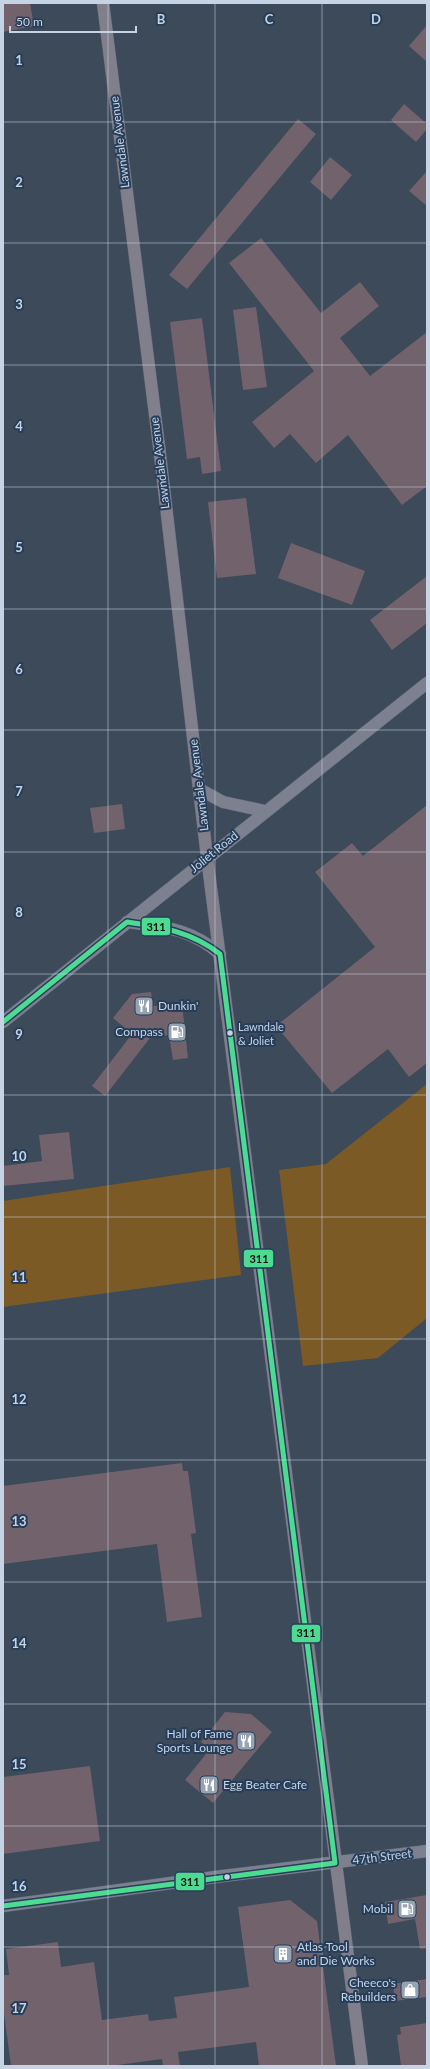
<svg xmlns="http://www.w3.org/2000/svg" width="430" height="2069" font-family="Lato,sans-serif">
<style>
.green{fill:#7c5a26}
.building{fill:#72626c}
.lines{fill:none;stroke-linecap:round;stroke-linejoin:round}
.minor-casing{stroke:#5c6875;stroke-width:13}
.major-casing{stroke:#5c6875;stroke-width:13}
.minor{stroke:#827f8d;stroke-width:12}
.major{stroke:#7d808f;stroke-width:12}
.bus-1-casing{stroke:#263e5a;stroke-width:8}
.bus-1{stroke:#4ddb92;stroke-width:5}
.grid{fill:none;stroke:#c5d3e4;stroke-width:1;stroke-opacity:0.55}
.bus-dot{fill:#c5d3e4;stroke:#263e5a;stroke-width:1.5}
.labels{text-anchor:middle;stroke-width:4;stroke-linejoin:round;paint-order:stroke}
.bus-label{font-size:11px;fill:#c5d3e4;stroke:#263e5a;text-anchor:start}
.street-label{font-size:12px;fill:#c5d3e4;stroke:#263e5a}
.poi-label{font-size:12px;fill:#c5d3e4;stroke:#263e5a;text-anchor:end}
.grid-label{font-size:13px;text-anchor:middle;font-weight:bold;fill:#c5d3e4;stroke:#263e5a;stroke-width:4;stroke-linejoin:round;paint-order:stroke}
.line-badge{stroke:#263e5a;stroke-width:1.5}
.pale-badge-label{font-size:11px;text-anchor:middle;font-weight:bold;fill:#111}
</style>
<rect width="100%" height="100%" fill="#3c4a59"/>
<path class="green" d="M427,1084V1318L378,1358L303,1366L279,1170L326,1164Z
M230,1167L241,1275L3,1307V1201Z"/>
<path class="building" d="M3,3H30L34,26L3,32Z
M427,25V62L409,46Z
M404,104L427,124V129L416,142L391,120Z
M298,119L316,134L187,289L169,275Z
M330,157L352,175L331,200L310,182Z
M427,171V206L409,191Z
M261,238L321,313L360,282L379,306L340,338L370,376L427,332V486L402,505L348,435L316,463L290,434L274,448L252,422L314,371L229,263Z
M256,307L267,387L243,390L233,310Z
M202,318L221,471L202,474L200,457L187,459L170,322Z
M246,498L256,574L217,578L208,502Z
M291,543L365,571L352,605L278,578Z
M427,576V623L392,650L370,620Z
M122,804L125,829L94,833L90,808Z
M427,805V1063L409,1077L388,1049L332,1093L276,1026L375,947L315,872L352,843L363,856Z
M151,992L153,1006L182,1004L188,1058L173,1060L169,1035L150,1038L105,1096L92,1086L132,1034L113,1018L132,994Z
M69,1132L74,1179L3,1186V1166L42,1161L39,1135Z
M182,1463L183,1471H188L196,1533L191,1534L202,1617L167,1622L157,1544L3,1564V1486Z
M225,1712L251,1714L272,1732L213,1803L185,1780L210,1749L201,1742Z
M90,1766L100,1841L3,1854V1777Z
M427,1895V1948L420,1949L415,1919L388,1924L385,1902Z
M290,1900L317,1921L336,2066H259L256,2042L178,2052L180,2066H163L162,2059L110,2066H11L3,2006V1975H9L6,1949L58,1942L61,1967L94,1962L102,2020L148,2014L149,2021L177,2018L174,1997L249,1987L238,1907Z
M427,1979V1997L395,2001L393,1984Z
M427,2023V2066H401L397,2035L401,2034L400,2027Z"/>
<g class="lines">
<defs>
<path id="minor" d="M103,3L159,446L207,857L362,2066"/>
<path id="major" d="M199,789L223,802L265,811
M127,922C164,927 190,928 220,954
M3,1022L427,683
M3,1906L215,1877L427,1851"/>
</defs>
<use href="#minor" class="minor-casing"/>
<use href="#major" class="major-casing"/>
<use href="#minor" class="minor"/>
<use href="#major" class="major"/>
<defs>
<path id="bus-1" d="M3,1022L127,922C162,927 192,932 220,954L335,1863L3,1906"/>
</defs>
<use href="#bus-1" class="bus-1-casing"/>
<use href="#bus-1" class="bus-1"/>
</g>
<path class="grid" d="M108,3V2066M215,3V2066M322,3V2066M3,122H427M3,243H427M3,365H427M3,487H427M3,609H427M3,730H427M3,852H427M3,974H427M3,1095H427M3,1217H427M3,1339H427M3,1460H427M3,1582H427M3,1704H427M3,1826H427M3,1947H427"/>
<defs>
<symbol id="restaurant-square" viewBox="-11 -11 22 22"><rect x="-9" y="-9" width="18" height="18" rx="4" fill="#95a3b3" stroke="#263e5a"/><path d="M-5-6h1v4h1v-4h1v4h1v-4h1v5L-1.5 .5V6h-2V.5L-5-1ZM5-6V6H3V1.5H1.5Q1.5-4 5-6Z" fill="#fff"/></symbol>
<symbol id="fuel-square" viewBox="-11 -11 22 22"><rect x="-9" y="-9" width="18" height="18" rx="4" fill="#95a3b3" stroke="#263e5a"/><path d="M-5.5-6h7V0h2V4h1.3V-2.5L3-4.5l.8-.8L6-3V5H2.5V1h-1V6h-7ZM-4.2-4.7v3.2H.2V-4.7Z" fill="#fff"/></symbol>
<symbol id="building-square" viewBox="-11 -11 22 22"><rect x="-9" y="-9" width="18" height="18" rx="4" fill="#95a3b3" stroke="#263e5a"/><path d="M-4-6H4V6H1V3H-1V6H-4ZM-2.5-4.3h1.7v1.8h-1.7ZM.8-4.3h1.7v1.8H.8ZM-2.5-1h1.7V.8h-1.7ZM.8-1h1.7V.8H.8Z" fill="#fff"/></symbol>
<symbol id="shop-square" viewBox="-11 -11 22 22"><rect x="-9" y="-9" width="18" height="18" rx="4" fill="#95a3b3" stroke="#263e5a"/><path d="M-5-2.5h2.3a2.7 3.5 0 0 1 5.4 0H5L5.5 6h-11ZM-1.5-2.5h3a1.5 2.3 0 0 0-3 0Z" fill="#fff"/></symbol>
</defs>
<g fill-rule="evenodd">
<use href="#restaurant-square" x="133" y="995" width="22" height="22"/>
<use href="#fuel-square" x="166" y="1021" width="22" height="22"/>
<use href="#restaurant-square" x="235" y="1730" width="22" height="22"/>
<use href="#restaurant-square" x="198" y="1774" width="22" height="22"/>
<use href="#fuel-square" x="396" y="1898" width="22" height="22"/>
<use href="#building-square" x="272" y="1943" width="22" height="22"/>
<use href="#shop-square" x="399" y="1979" width="22" height="22"/>
</g>
<g class="bus-dot">
<circle cx="230" cy="1033" r="3.5"/>
<circle cx="227" cy="1877" r="3.5"/>
</g>
<g class="labels">
<g class="bus-label">
<text x="238" y="1031">Lawndale<tspan x="238" dy="14">&amp; Joliet</tspan></text>
</g>
<g class="street-label">
<text transform="translate(120 142) rotate(-97)" y="4">Lawndale Avenue</text>
<text transform="translate(160 463) rotate(-97)" y="4">Lawndale Avenue</text>
<text transform="translate(199 785) rotate(-97)" y="4">Lawndale Avenue</text>
<text transform="translate(214 852) rotate(-39)" y="4">Joliet Road</text>
<text transform="translate(382 1857) rotate(-7)" y="4">47th Street</text>
</g>
<g class="poi-label">
<text x="158" y="1010" text-anchor="start">Dunkin'</text>
<text x="163" y="1036">Compass</text>
<text x="232" y="1738">Hall of Fame<tspan x="232" dy="14">Sports Lounge</tspan></text>
<text x="223" y="1789" text-anchor="start">Egg Beater Cafe</text>
<text x="393" y="1913">Mobil</text>
<text x="297" y="1951" text-anchor="start">Atlas Tool<tspan x="297" dy="14">and Die Works</tspan></text>
<text x="396" y="1987">Cheeco's<tspan x="396" dy="14">Rebuilders</tspan></text>
</g>
</g>
<g class="grid-label">
<text x="161" y="24">B</text>
<text x="269" y="24">C</text>
<text x="376" y="24">D</text>
<text x="19" y="65">1</text>
<text x="19" y="187">2</text>
<text x="19" y="309">3</text>
<text x="19" y="431">4</text>
<text x="19" y="552">5</text>
<text x="19" y="674">6</text>
<text x="19" y="796">7</text>
<text x="19" y="917">8</text>
<text x="19" y="1039">9</text>
<text x="19" y="1161">10</text>
<text x="19" y="1282">11</text>
<text x="19" y="1404">12</text>
<text x="19" y="1526">13</text>
<text x="19" y="1648">14</text>
<text x="19" y="1769">15</text>
<text x="19" y="1891">16</text>
<text x="19" y="2013">17</text>
</g>
<g class="line-badge">
<rect x="141" y="917" width="30" height="19" rx="4" fill="#4ddb92"/>
<rect x="243" y="1249" width="31" height="19" rx="4" fill="#4ddb92"/>
<rect x="291" y="1624" width="30" height="19" rx="4" fill="#4ddb92"/>
<rect x="175" y="1872" width="30" height="19" rx="4" fill="#4ddb92"/>
</g>
<g class="pale-badge-label">
<text x="156" y="931">311</text>
<text x="259" y="1263">311</text>
<text x="306" y="1637">311</text>
<text x="190" y="1886">311</text>
</g>
<rect width="430" height="2069" fill="none" stroke="#c5d3e4" stroke-width="8"/>
<path d="M10 26v6h126v-6" fill="none" stroke="#c5d3e4" stroke-width="2"/>
<text x="16" y="26" font-size="12" fill="#c5d3e4" stroke="#263e5a" stroke-width="3" paint-order="stroke">50 m</text>
</svg>
